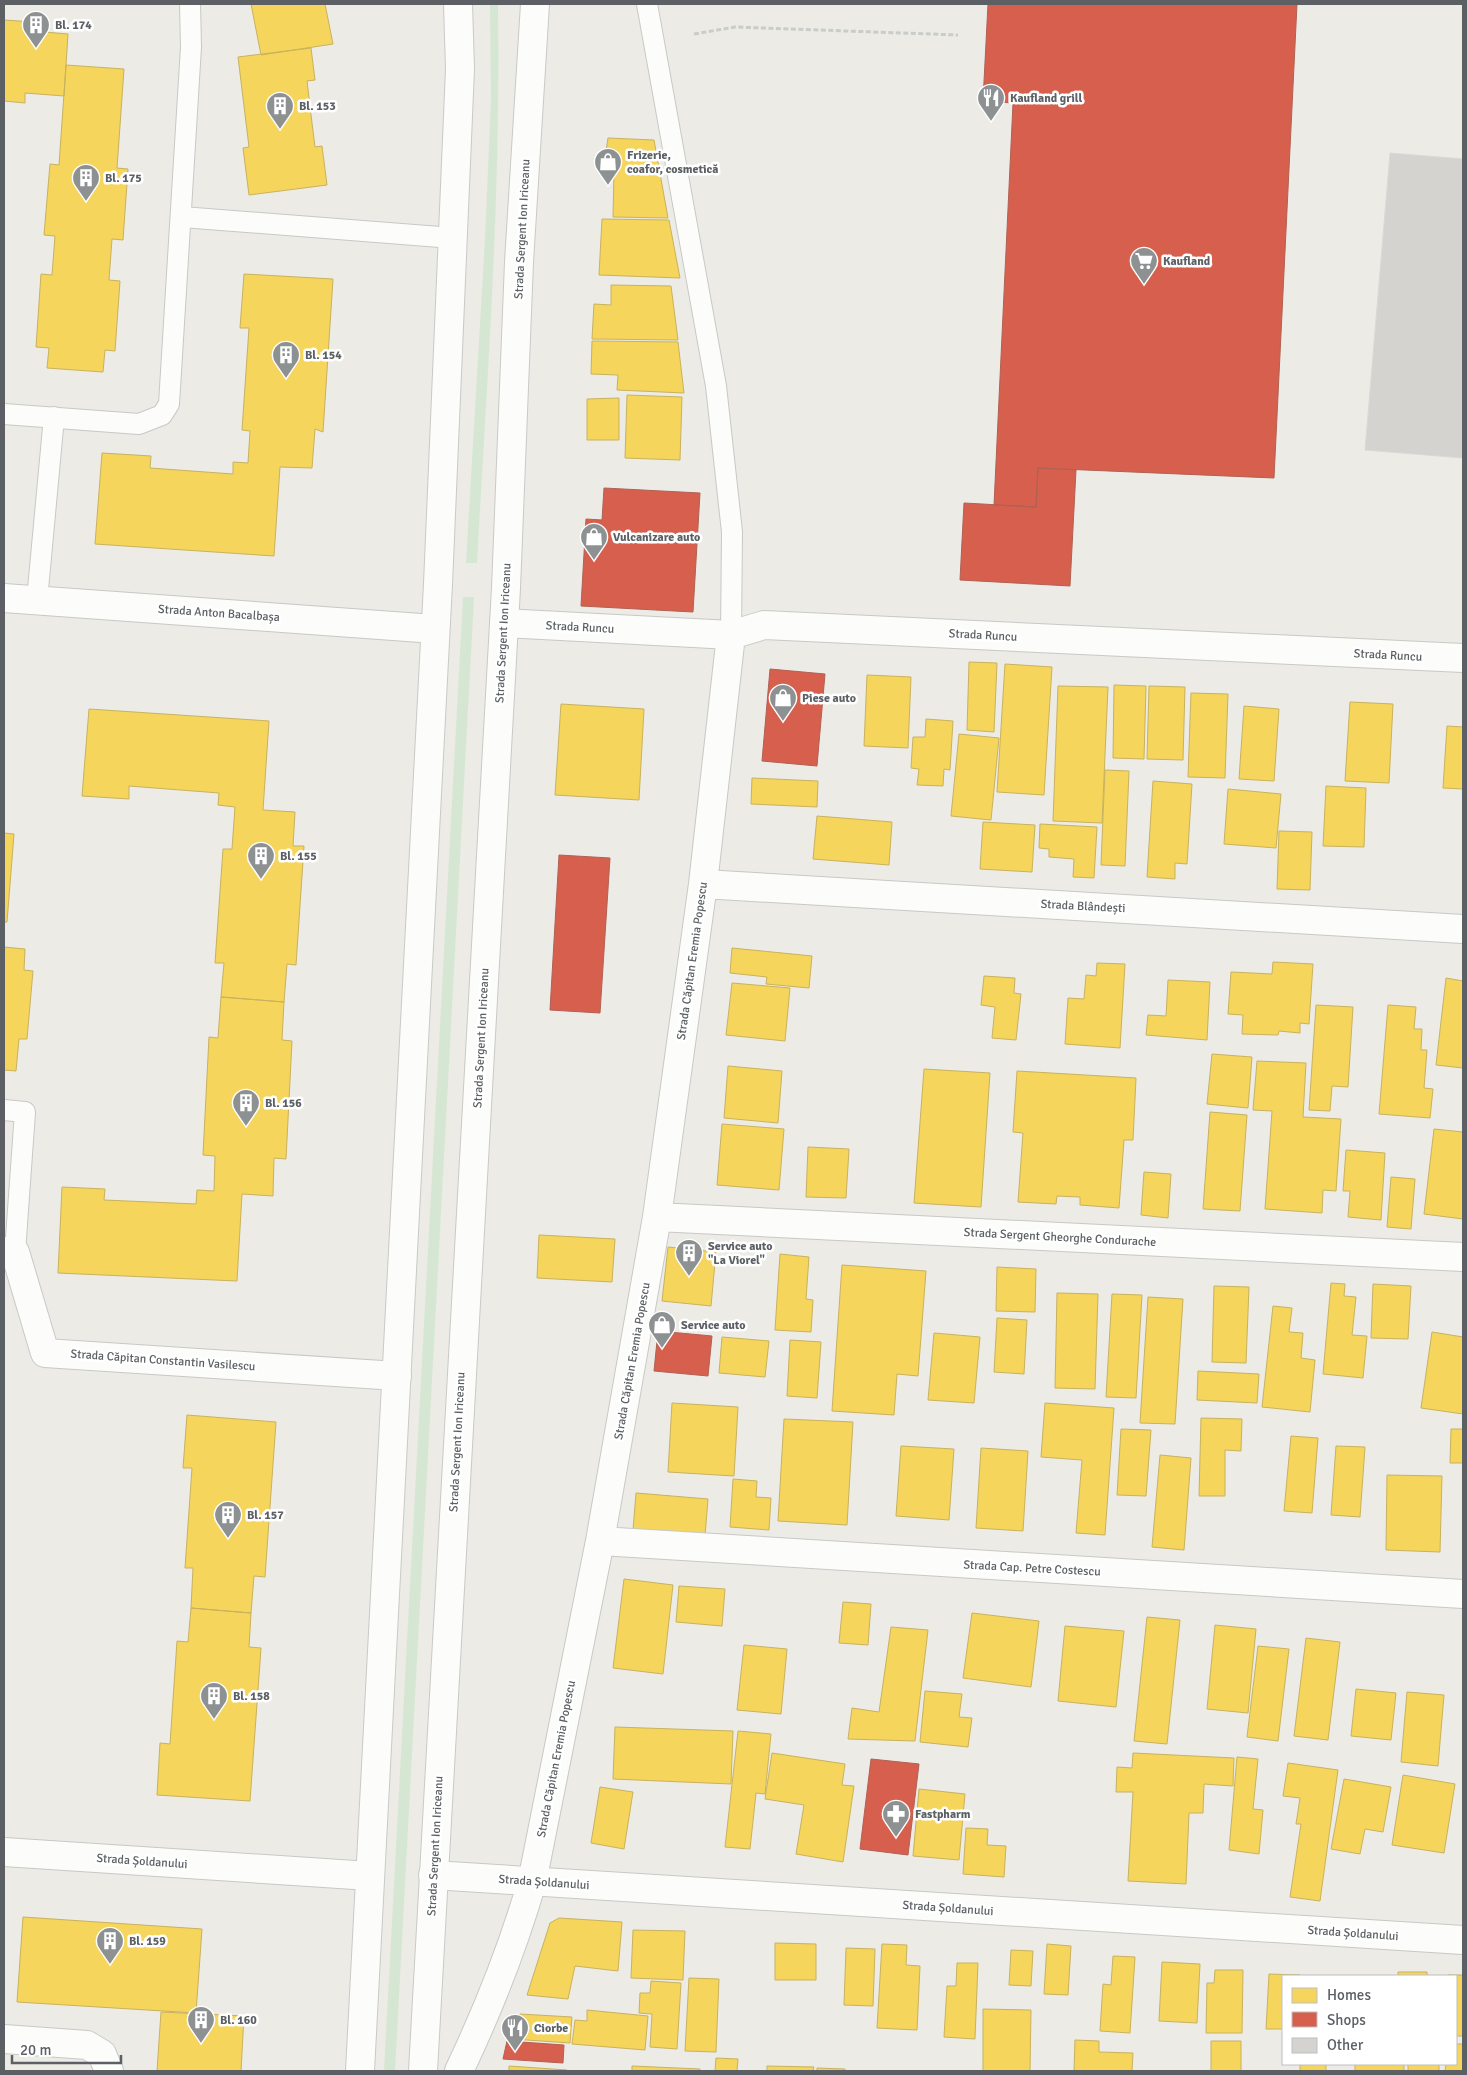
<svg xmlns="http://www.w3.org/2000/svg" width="1467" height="2075" font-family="Signika,sans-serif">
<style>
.green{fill:#d5e7d2}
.homes{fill:#f6d55c;stroke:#c8b25e}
.shops{fill:#d6604d;stroke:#b16054}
.building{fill:#d4d3d0;stroke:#dbd9d6}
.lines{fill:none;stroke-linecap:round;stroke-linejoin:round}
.lane-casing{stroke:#c8c8c7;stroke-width:22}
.street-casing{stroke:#c8c8c7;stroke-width:30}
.secondary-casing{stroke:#c9c9c8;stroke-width:30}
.path{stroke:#c9cdca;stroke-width:3;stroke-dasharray:5 2.5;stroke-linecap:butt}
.lane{stroke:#fcfcfb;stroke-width:20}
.street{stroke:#fcfcfb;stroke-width:28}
.secondary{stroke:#fcfcfb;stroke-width:28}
.labels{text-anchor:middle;stroke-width:5;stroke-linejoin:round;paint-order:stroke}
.poi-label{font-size:12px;font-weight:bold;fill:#5c6064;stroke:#fff;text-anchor:start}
.street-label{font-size:12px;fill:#5c6064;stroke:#fff}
</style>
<rect width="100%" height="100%" fill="#ecebe6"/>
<path class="green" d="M490,4H498V10C501,195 487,379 477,563H466L485,239L491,99Z
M463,597H474L395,2071H384Z"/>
<path class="homes" d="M251,4H325L333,44L261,55Z
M4,20L34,22L33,31L68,34L64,96L25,93V103L4,101Z
M311,48L315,80L307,81L311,115L315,147L322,146L327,185L249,195L243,148L249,147L238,57Z
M66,65L124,69L117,168L128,169L123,240L112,239L109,280L120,281L115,351L105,350L103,372L47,368L49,348L36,347L41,274L52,275L55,236L44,235L50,164L59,165Z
M608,138L654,140L668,218L613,217L614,172L603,171Z
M602,219L669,220L680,278L599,275Z
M244,274L333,279L323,432L315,429L312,468L280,467L274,556L95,544L102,453L151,456L150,468L233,474V462L248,463L250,431L242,430L249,328H240Z
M611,285L671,286L678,340L592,339L594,304L611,305Z
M592,341L678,342L684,393L617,390L618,375L591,374Z
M627,395L682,397L680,460L625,458Z
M619,398V440H587V399Z
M969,662L997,663L994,732L967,730Z
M1005,664L1052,667L1044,795L997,792Z
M867,675L911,677L908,748L864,746Z
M1114,685L1146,686L1144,759L1113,758Z
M1058,686L1108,687L1102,823L1053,821Z
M1149,686L1185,687L1183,760L1147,759Z
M1191,693L1228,694L1225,778L1188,777Z
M1350,702L1393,704L1389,783L1345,781Z
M561,704L644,709L639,800L555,795Z
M1244,706L1279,709L1274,781L1239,779Z
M89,709L269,721L263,810L295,812L293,846H304L296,965L287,964L284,1002L221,997L224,963H215L223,849H232L235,807L218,805L219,793L129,786V799L82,796Z
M926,719L953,721L950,770L944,769L943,786L917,785L919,769L911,768L913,737H925Z
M1447,726L1463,727V789L1443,788Z
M959,734L999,738L991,820L951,816Z
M1105,770L1129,771L1125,866L1101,865Z
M752,778L818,781L817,807L751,804Z
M1153,781L1192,784L1187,864L1175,863V879L1147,877Z
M1326,786L1366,788L1364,847L1323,846Z
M1228,789L1281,794L1276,848L1224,844Z
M817,816L892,822L889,865L813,859Z
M983,822L1035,825L1032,872L980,869Z
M1040,824L1097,827L1094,878L1073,877L1074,859L1049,857V849L1039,848Z
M1279,831L1312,832L1310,890L1277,889Z
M4,833L14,834L7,922H4Z
M4,947L25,949L24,970L33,971L27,1039H19L16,1071L4,1070Z
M732,948L812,956L809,988L766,984L767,977L730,973Z
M1273,962L1313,964L1309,1024L1300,1023V1033L1279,1031L1278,1035L1242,1034L1243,1015L1228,1014L1231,972L1272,974Z
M1097,963L1125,964L1120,1048L1065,1044L1068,998L1084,999L1086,975L1096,976Z
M984,976L1015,978L1014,993L1021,994L1016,1040L992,1038L995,1007L981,1005Z
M1446,978L1463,981V1068L1436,1065Z
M1168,980L1210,982L1207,1040L1146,1035L1148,1015L1166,1016Z
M732,983L790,988L785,1041L726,1035Z
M221,997L284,1002L282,1040L292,1041L286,1159L274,1158L273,1196L242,1194L237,1281L58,1273L62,1187L105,1189L104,1200L196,1204L197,1190L214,1191L215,1156L203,1155L209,1037L218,1038Z
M1316,1005L1353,1007L1348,1087L1332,1086L1330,1111L1309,1110Z
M1388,1005L1416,1007L1414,1029H1422L1421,1050H1427L1424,1088L1433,1089L1430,1118L1379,1114Z
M1212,1054L1252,1057L1248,1108L1207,1104Z
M1257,1061L1306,1063L1303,1117L1341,1119L1336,1191L1323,1190L1322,1213L1265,1209L1272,1111L1253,1110Z
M728,1066L782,1071L778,1123L724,1118Z
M924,1069L990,1073L981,1207L914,1203Z
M1017,1071L1136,1078L1133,1140H1124L1119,1208L1080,1205V1197L1057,1196L1056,1204L1018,1202L1023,1133L1013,1132Z
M1210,1112L1247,1115L1240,1211L1203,1209Z
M722,1124L784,1129L779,1190L717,1185Z
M1434,1129L1463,1132V1219L1424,1214Z
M808,1147L849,1149L846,1198L806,1197Z
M1346,1150L1385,1153L1381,1220L1348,1217L1350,1191H1343Z
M1144,1172L1171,1174L1168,1218L1141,1215Z
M1391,1177L1415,1179L1411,1229L1387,1227Z
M539,1235L615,1239L612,1282L537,1278Z
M668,1247L716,1252L711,1306L662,1301Z
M780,1254L809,1257L806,1299L813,1300L811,1332L775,1330Z
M842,1265L926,1271L918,1376L897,1374L894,1415L832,1411Z
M997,1267L1036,1269L1035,1312L996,1311Z
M1331,1283L1345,1284L1344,1296L1356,1297L1352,1335L1367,1336L1363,1378L1323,1374Z
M1373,1284L1411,1286L1408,1339L1371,1338Z
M1214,1286L1249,1287L1246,1363L1212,1362Z
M1057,1293L1098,1294L1095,1389L1055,1388Z
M1112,1294L1142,1295L1136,1398L1106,1397Z
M1148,1297L1183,1299L1175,1424L1140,1423Z
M1273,1306L1292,1308L1289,1332L1303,1333L1301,1358L1315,1360L1310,1412L1262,1407Z
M997,1318L1027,1320L1024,1374L994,1372Z
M1432,1332L1463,1337V1414L1421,1408Z
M934,1333L980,1337L974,1403L928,1400Z
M722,1337L769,1341L765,1377L719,1373Z
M790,1340L821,1342L817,1398L787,1396Z
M1198,1371L1259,1374L1257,1403L1197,1400Z
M672,1403L738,1407L734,1476L668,1472Z
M1045,1403L1114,1408L1105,1535L1076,1533L1082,1460L1041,1457Z
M187,1415L276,1422L265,1577L254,1576L251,1613L191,1608L193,1568H185L192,1468H183Z
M1201,1418L1242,1419L1241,1451L1225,1450V1496H1199Z
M784,1419L853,1422L847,1525L778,1521Z
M1121,1429L1151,1430L1146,1496L1117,1495Z
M1451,1429H1463V1463H1450Z
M1291,1436L1318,1438L1312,1513L1284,1511Z
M901,1446L954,1449L949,1520L896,1516Z
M1336,1446L1365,1447L1360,1517L1331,1515Z
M981,1448L1028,1451L1023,1531L976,1528Z
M1160,1455L1191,1458L1184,1550L1152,1547Z
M1387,1475L1442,1476L1440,1552L1386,1550Z
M733,1479L757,1481L756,1497L771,1498L769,1530L730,1527Z
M636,1493L708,1499L705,1536L633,1530Z
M624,1579L673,1585L663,1674L613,1668Z
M679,1586L725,1589L722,1626L676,1622Z
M843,1602L871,1604L868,1645L839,1643Z
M191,1608L251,1613L249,1647L261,1648L250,1801L157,1795L160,1743L170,1744L177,1641L188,1642Z
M972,1613L1039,1621L1031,1687L963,1678Z
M1147,1617L1180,1620L1167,1744L1134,1741Z
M1215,1625L1256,1629L1248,1713L1207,1709Z
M1065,1626L1124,1631L1116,1707L1058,1701Z
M891,1627L928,1630L915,1741L848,1739L852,1708L879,1712Z
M1306,1638L1340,1642L1328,1740L1294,1736Z
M744,1645L787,1649L781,1714L737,1710Z
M1258,1646L1289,1649L1278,1741L1247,1737Z
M1356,1689L1396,1693L1391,1740L1351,1736Z
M925,1691L962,1694L959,1717L972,1718L968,1747L920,1742Z
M1407,1692L1444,1695L1438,1766L1401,1762Z
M615,1727L733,1731L731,1784L613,1779Z
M738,1731L771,1734L765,1794L756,1793L750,1849L725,1847Z
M772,1753L845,1764L842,1785L854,1786L843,1862L796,1854L804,1805L765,1799Z
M1133,1753L1234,1758L1233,1786L1204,1784L1203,1813H1189L1186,1884L1128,1881L1133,1792H1116L1117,1767L1132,1768Z
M1237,1757L1258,1759L1253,1809L1263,1810L1259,1854L1229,1850Z
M1288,1763L1338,1770L1320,1901L1290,1897L1301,1824H1296L1300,1798L1283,1796Z
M1403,1775L1455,1784L1444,1853L1392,1845Z
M1344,1779L1391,1787L1383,1832L1365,1829L1360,1854L1331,1849Z
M600,1787L633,1792L624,1849L591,1843Z
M919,1789L965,1794L959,1860L913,1856Z
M966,1828L988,1829L987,1845L1006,1846L1004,1877L963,1874Z
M23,1917L202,1929L196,2013L17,2002Z
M559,1918L622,1922L618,1971L575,1966L568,1999L527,1995L550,1923Z
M633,1930L685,1931L683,1980L631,1978Z
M775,1943L816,1944V1980H775Z
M882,1944L907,1945L906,1965L920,1966L917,2030L877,2028Z
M1047,1944L1071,1946L1068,1995L1044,1994Z
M846,1948L875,1949L873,2006L844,2005Z
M1011,1950L1033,1951L1031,1986L1009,1985Z
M1113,1956L1135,1957L1130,2033L1100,2031L1103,1984L1111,1985Z
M1162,1962L1200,1964L1197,2023L1159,2021Z
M957,1963H978L975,2039L944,2037L947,1986H956Z
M1215,1970H1243L1242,2033H1206L1207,1983H1214Z
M1398,1972H1427V1976H1398Z
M1269,1974L1300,1975L1283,1976V2029H1266Z
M1448,1975H1463V2036H1456V1976Z
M689,1978L719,1979L716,2052L685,2051Z
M651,1981L681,1983L677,2049L650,2047L652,2014L639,2013L640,1993H650Z
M983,2009L1031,2010L1030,2071H983Z
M587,2010L648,2016L645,2050L572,2044L575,2020L587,2021Z
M161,2012L244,2016L241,2071H157Z
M520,2014L572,2017L570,2043L512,2039Z
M1075,2040L1099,2041V2052L1133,2053L1132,2071H1074Z
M1211,2041H1241V2071H1211Z
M1456,2044H1463V2071H1445L1446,2064H1456Z
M716,2058L738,2059L737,2071H715Z
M1300,2064H1326V2071H1300Z
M1355,2064H1404V2071H1355Z
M1408,2064H1439V2071H1408Z
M509,2066L567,2070V2071H509Z
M632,2066L700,2069V2071H632Z
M767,2066L814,2067L813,2071H767Z
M817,2068L845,2069V2071H817Z"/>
<path class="shops" d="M988,4H1297L1274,478L1038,468L1036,507L994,505L1013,103L983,101Z
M1038,468L1076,470L1070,586L960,580L964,503L1036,507Z
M604,488L700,493L693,612L581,606L586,519L602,520Z
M770,669L825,674L817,766L762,761Z
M559,855L610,858L600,1013L550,1010Z
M658,1331L712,1336L708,1376L654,1371Z
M871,1759L919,1764L908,1855L860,1849Z
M507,2041L564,2045L563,2063L503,2059Z"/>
<path class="building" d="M1390,153L1463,159V458L1365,450Z"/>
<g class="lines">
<defs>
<path id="lane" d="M647,4L716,386L732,532L731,635
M182,217L453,238
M4,414L139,424L162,415L169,404L191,47L190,4
M37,600L54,417
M4,1110L25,1112L15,1252"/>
<path id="street" d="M4,598L435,629
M504,623L731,635L764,625L1463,658
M703,884L1463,929
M657,1217L1463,1257
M4,1251L15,1252L45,1353L397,1376
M600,1541L1463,1594
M4,1852L370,1876
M433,1875L1463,1940
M4,2039L87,2045L102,2054L109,2071
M459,2071C488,2010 513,1947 532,1882L600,1541L657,1217L703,884L731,635"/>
<path id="secondary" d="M360,2071L438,584L460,69L458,4
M423,2071L506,588L519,262L535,4"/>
</defs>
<use href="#lane" class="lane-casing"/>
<use href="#street" class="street-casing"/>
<use href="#secondary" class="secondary-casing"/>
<path class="path" d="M694,34L735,27L958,35"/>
<use href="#lane" class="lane"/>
<use href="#street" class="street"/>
<use href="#secondary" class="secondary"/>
</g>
<defs>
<symbol id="building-pin" viewBox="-11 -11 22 30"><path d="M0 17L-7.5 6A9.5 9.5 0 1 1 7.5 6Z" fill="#8e9192" stroke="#fff"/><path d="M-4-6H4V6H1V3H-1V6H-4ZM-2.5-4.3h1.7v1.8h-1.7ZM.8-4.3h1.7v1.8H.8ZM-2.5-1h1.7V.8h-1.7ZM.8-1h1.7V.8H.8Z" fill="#fff"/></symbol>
<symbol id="restaurant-pin" viewBox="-11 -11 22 30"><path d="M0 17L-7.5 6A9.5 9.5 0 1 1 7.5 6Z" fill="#8e9192" stroke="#fff"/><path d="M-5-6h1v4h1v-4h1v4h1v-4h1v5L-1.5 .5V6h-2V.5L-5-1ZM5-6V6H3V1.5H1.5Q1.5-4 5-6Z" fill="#fff"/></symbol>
<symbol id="shop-pin" viewBox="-11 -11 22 30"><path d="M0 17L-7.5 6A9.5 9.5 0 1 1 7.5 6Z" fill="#8e9192" stroke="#fff"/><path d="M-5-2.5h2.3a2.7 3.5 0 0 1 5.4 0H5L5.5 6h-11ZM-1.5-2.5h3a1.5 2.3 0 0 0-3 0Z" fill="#fff"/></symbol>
<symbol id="supermarket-pin" viewBox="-11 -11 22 30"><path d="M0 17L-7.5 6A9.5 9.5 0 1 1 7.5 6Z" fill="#8e9192" stroke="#fff"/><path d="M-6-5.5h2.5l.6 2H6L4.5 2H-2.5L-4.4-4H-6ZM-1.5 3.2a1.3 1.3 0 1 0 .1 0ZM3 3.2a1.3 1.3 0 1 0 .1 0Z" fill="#fff"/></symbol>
<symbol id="pharmacy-pin" viewBox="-11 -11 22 30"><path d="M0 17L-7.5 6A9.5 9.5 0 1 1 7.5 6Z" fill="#8e9192" stroke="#fff"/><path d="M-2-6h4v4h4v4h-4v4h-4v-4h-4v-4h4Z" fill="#fff"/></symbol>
</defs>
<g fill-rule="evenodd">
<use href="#building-pin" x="20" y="9" width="32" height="43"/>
<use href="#restaurant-pin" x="975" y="82" width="32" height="43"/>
<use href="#building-pin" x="264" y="90" width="32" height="43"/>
<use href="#shop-pin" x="592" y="146" width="32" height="43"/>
<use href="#building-pin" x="70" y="162" width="32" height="43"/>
<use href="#supermarket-pin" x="1128" y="245" width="32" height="43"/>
<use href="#building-pin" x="270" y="339" width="32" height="43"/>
<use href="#shop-pin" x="578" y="521" width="32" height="43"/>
<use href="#shop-pin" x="767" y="682" width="32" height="43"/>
<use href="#building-pin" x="245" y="840" width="32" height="43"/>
<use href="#building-pin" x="230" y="1087" width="32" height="43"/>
<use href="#building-pin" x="673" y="1237" width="32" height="43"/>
<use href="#shop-pin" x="646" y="1309" width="32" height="43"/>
<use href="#building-pin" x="212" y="1499" width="32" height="43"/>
<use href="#building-pin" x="198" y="1680" width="32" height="43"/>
<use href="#pharmacy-pin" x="880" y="1798" width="32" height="43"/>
<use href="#building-pin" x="94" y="1925" width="32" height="43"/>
<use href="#building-pin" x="185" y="2004" width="32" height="43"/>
<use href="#restaurant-pin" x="499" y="2012" width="32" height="43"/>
</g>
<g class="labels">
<g class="poi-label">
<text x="55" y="29">Bl. 174</text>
<text x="1010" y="102">Kaufland grill</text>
<text x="299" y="110">Bl. 153</text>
<text x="627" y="159">Frizerie,<tspan x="627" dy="14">coafor, cosmetică</tspan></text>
<text x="105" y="182">Bl. 175</text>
<text x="1163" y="265">Kaufland</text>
<text x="305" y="359">Bl. 154</text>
<text x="613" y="541">Vulcanizare auto</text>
<text x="802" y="702">Piese auto</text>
<text x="280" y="860">Bl. 155</text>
<text x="265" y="1107">Bl. 156</text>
<text x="708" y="1250">Service auto<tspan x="708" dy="14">"La Viorel"</tspan></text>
<text x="681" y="1329">Service auto</text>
<text x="247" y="1519">Bl. 157</text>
<text x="233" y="1700">Bl. 158</text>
<text x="915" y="1818">Fastpharm</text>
<text x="129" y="1945">Bl. 159</text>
<text x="220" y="2024">Bl. 160</text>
<text x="534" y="2032">Ciorbe</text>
</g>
<g class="street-label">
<text transform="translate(522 229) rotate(-87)" y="4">Strada Sergent Ion Iriceanu</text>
<text transform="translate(219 613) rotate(4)" y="4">Strada Anton Bacalbașa</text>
<text transform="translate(580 627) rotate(3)" y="4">Strada Runcu</text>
<text transform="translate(503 633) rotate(-87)" y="4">Strada Sergent Ion Iriceanu</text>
<text transform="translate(983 635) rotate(3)" y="4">Strada Runcu</text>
<text transform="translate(1388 655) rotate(3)" y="4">Strada Runcu</text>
<text transform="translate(1083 906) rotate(3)" y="4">Strada Blândești</text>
<text transform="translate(692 961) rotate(-82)" y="4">Strada Căpitan Eremia Popescu</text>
<text transform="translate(481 1038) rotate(-87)" y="4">Strada Sergent Ion Iriceanu</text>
<text transform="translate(1060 1237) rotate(3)" y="4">Strada Sergent Gheorghe Condurache</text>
<text transform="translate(163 1360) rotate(4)" y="4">Strada Căpitan Constantin Vasilescu</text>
<text transform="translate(632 1361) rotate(-80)" y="4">Strada Căpitan Eremia Popescu</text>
<text transform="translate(457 1442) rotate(-87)" y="4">Strada Sergent Ion Iriceanu</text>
<text transform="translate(1032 1568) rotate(3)" y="4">Strada Cap. Petre Costescu</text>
<text transform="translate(556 1759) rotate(-79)" y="4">Strada Căpitan Eremia Popescu</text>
<text transform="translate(435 1846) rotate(-87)" y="4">Strada Sergent Ion Iriceanu</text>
<text transform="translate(142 1861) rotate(4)" y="4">Strada Șoldanului</text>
<text transform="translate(544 1882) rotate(4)" y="4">Strada Șoldanului</text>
<text transform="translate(948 1908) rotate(4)" y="4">Strada Șoldanului</text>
<text transform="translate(1353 1933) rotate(4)" y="4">Strada Șoldanului</text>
</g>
</g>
<rect width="1467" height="2075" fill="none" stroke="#5c6064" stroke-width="10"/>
<rect x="1282" y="1975" width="175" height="90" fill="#ffffff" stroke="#bebfc1"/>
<rect x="1292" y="1988" width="25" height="15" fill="#f6d55c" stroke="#bebfc1"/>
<text x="1327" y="2000" font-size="15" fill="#5c6064">Homes</text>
<rect x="1292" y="2012" width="25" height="15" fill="#d6604d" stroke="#bebfc1"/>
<text x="1327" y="2025" font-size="15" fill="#5c6064">Shops</text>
<rect x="1292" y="2038" width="25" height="15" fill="#d4d3d0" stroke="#bebfc1"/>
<text x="1327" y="2050" font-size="15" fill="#5c6064">Other</text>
<path d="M12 2055v8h109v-8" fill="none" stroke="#5c6064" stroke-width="2.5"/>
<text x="20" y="2055" font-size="15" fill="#5c6064" stroke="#ffffff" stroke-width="4" paint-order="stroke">20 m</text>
</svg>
